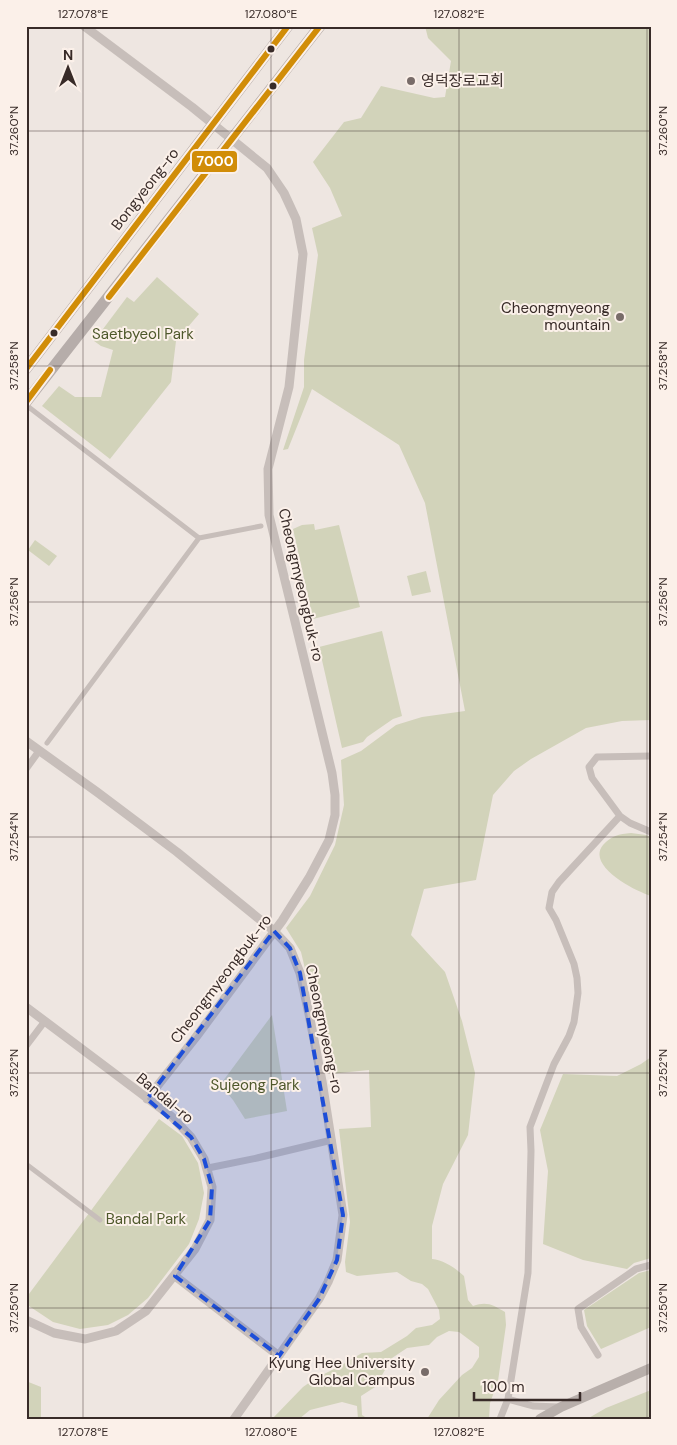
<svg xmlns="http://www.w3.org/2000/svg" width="677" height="1445" font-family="'DM Sans','Noto Sans KR',sans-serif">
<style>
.green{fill:#d2d3ba}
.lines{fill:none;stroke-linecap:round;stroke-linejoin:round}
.pedestrian{stroke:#c7beba;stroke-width:5}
.minor{stroke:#c7beba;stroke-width:7}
.tertiary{stroke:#c7beba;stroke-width:9}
.secondary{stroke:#b8afab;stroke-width:10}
.primary{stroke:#b6adaa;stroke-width:11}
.bus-1-casing{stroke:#fbf0e9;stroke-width:10}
.bus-1{stroke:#d18d08;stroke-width:6}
.marked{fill:#1d4ed8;fill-opacity:0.2;stroke:#1d4ed8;stroke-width:4;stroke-dasharray:10 6;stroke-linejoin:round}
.ticks{fill:none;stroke:#382b28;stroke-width:1;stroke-opacity:0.45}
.bus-dot{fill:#382b28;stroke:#fbf0e9;stroke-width:2}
.poi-dot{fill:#786c69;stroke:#fbf0e9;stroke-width:2}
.labels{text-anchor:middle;stroke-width:4;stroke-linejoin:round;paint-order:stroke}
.poi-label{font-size:15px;fill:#382b28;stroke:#fbf0e9;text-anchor:end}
.street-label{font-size:15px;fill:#382b28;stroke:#fbf0e9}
.park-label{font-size:15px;fill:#4e582b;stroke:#fbf0e9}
.line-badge{stroke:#fbf0e9;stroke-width:2}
.badge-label{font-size:14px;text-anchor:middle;font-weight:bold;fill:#fff}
.neatline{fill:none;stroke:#382b28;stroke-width:2}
.ticks-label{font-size:12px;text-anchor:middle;fill:#382b28}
</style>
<rect width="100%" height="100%" fill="#eee6e1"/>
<path class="green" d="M425,26H651V720L622,721L586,728L531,759L514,771L493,795L476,880L424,889L411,935L445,972L462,1021L475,1073L468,1135L443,1184L432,1226V1259C444,1260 455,1268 464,1276L468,1300L473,1306C487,1301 493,1305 505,1312L506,1325L498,1381L490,1403L489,1419H427L439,1400L462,1375L472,1368L479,1357V1347L459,1332L449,1331L437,1337L429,1345L407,1348L392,1358L375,1387L361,1396L362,1415L368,1419H358L357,1406L342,1402L310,1410L299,1419H272L303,1387L316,1378L340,1366L362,1353L381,1352L407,1336L416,1328L432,1325L440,1319L439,1310L428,1289L422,1284L411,1281L397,1272L357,1276L346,1272L345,1262L350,1222L339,1129L371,1127L369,1070L330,1074L301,952L286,928L310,896L335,845L344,805L341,760L361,751L396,725L422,717L465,711L425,503L399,445L312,389L288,449L283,450L304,387V360L318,255L312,228L342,216L330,188L313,162L344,122L361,118L381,86L434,98L445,97L451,61L428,38Z
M157,277L199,314L176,341L171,382L110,459L42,406L59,386L75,397H101L113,350L101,346L94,341L127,297L134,302Z
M314,524L315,530L339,525L360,607L313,619L293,529L302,525Z
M35,540L57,556L49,566L28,550Z
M426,571L431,592L412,596L407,576Z
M382,631L402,716L393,719L367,737L363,742L342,748L319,647Z
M631,833L646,835L651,837V896C635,891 586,866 603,845C611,836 619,834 631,833Z
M272,1015L287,1111L245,1119L233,1100L220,1085Z
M651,1057V1258L634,1263L627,1269L583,1260L543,1244L548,1171L540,1130L563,1074L617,1076L641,1064Z
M159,1119L182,1136L198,1163L204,1193L199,1219L189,1244L148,1298L128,1315L108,1325L80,1329L53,1322L26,1304V1298Z
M651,1270V1327L601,1349L587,1326L584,1310L639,1273Z
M26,1381L41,1387V1419H26Z
M651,1390V1419H587L606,1408Z"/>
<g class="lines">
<path class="pedestrian" d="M26,405L199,538
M47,743L199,538L261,526
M26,1164L100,1220"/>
<path class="minor" d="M651,756L597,757L589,767L592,778L620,816L630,823L651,832
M26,769L39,751
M26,1046L45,1021
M208,1168L257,1158L332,1140
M598,1355L581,1327L578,1309L636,1269L651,1265
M508,1399L528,1273L531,1151L530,1127L554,1064L569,1036L574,1022L578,993L577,978L574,964L556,920L549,908L552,892L559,882L620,816
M500,1419L508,1399L533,1406L559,1407"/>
<path class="tertiary" d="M84,26L192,107L267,168L284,193L296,219L303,254L289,387L268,469L269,515L332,773L335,795V815L329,840L309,878L282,921L196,1037L147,1099
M26,741L97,792L177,852L274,931L290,948L300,973L309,1014L322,1081L343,1215L337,1260L328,1282L319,1299L234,1419
M26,1007L171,1116L191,1137L204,1159L212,1187L210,1220L195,1249L146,1311L116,1331L85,1339L54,1333L26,1320
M175,1276L279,1356"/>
<path class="secondary" d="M540,1419L561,1407L651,1368"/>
<path class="primary" d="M26,369L288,26
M26,402L320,26"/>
<defs>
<path id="bus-1" d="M109,297L320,26
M26,369L288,26
M26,402L50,370"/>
</defs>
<use href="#bus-1" class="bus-1-casing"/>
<use href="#bus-1" class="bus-1"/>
</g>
<path class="marked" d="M274,931L290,948L300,973L343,1215L337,1260L319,1299L279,1356L175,1276L210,1220L212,1187L204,1159L191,1137L147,1099Z"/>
<path class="ticks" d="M83,26V1419M271,26V1419M459,26V1419M647,26V1419M26,131H651M26,366H651M26,602H651M26,837H651M26,1073H651M26,1308H651"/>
<g class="bus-dot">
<circle cx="271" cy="49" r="4.5"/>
<circle cx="273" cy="86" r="4.5"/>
<circle cx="54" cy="333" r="4.5"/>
</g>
<g class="poi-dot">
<circle cx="411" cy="81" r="5"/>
<circle cx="620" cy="317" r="5"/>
<circle cx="425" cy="1372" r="5"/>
</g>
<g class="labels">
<g class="poi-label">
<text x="421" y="86" text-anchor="start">영덕장로교회</text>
<text x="610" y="313">Cheongmyeong<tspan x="610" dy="17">mountain</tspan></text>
<text x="415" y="1368">Kyung Hee University<tspan x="415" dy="17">Global Campus</tspan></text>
</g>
<g class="street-label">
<text transform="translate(145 189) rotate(-52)" y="5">Bongyeong-ro</text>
<text transform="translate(301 585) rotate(77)" y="5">Cheongmyeongbuk-ro</text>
<text transform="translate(221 979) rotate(-53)" y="5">Cheongmyeongbuk-ro</text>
<text transform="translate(324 1029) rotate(78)" y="5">Cheongmyeong-ro</text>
<text transform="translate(165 1098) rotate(40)" y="5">Bandal-ro</text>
</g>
<g class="park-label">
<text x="143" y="339">Saetbyeol Park</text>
<text x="255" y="1090">Sujeong Park</text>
<text x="146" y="1224">Bandal Park</text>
</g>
</g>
<rect class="line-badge" x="191" y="150" width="47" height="23" rx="5" fill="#d18d08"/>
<g class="badge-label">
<text x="215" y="166">7000</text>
</g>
<rect width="677" height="1445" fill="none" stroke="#fbf0e9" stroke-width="55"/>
<g transform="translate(68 68)" stroke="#fbf0e9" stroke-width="4" paint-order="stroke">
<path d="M0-4L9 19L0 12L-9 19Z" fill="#382b28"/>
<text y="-8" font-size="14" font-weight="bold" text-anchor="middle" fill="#382b28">N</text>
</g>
<path d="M474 1392v8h106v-8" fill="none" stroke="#382b28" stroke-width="2.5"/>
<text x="482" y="1392" font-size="15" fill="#382b28" stroke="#fbf0e9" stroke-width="4" paint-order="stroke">100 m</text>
<rect x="28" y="28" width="622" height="1390" class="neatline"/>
<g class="ticks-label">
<text x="83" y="18">127.078°E</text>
<text x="271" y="18">127.080°E</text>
<text x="459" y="18">127.082°E</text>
<text transform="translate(14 131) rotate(-90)" y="4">37.260°N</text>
<text transform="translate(663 131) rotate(-90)" y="4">37.260°N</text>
<text transform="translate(14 366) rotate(-90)" y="4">37.258°N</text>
<text transform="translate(663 366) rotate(-90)" y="4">37.258°N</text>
<text transform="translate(14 602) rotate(-90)" y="4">37.256°N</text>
<text transform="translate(663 602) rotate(-90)" y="4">37.256°N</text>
<text transform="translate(14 837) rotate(-90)" y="4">37.254°N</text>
<text transform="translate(663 837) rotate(-90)" y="4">37.254°N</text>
<text transform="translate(14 1073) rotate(-90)" y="4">37.252°N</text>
<text transform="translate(663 1073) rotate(-90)" y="4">37.252°N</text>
<text transform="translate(14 1308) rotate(-90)" y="4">37.250°N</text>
<text transform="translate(663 1308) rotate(-90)" y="4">37.250°N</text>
<text x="83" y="1436">127.078°E</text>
<text x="271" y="1436">127.080°E</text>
<text x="459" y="1436">127.082°E</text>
</g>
</svg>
